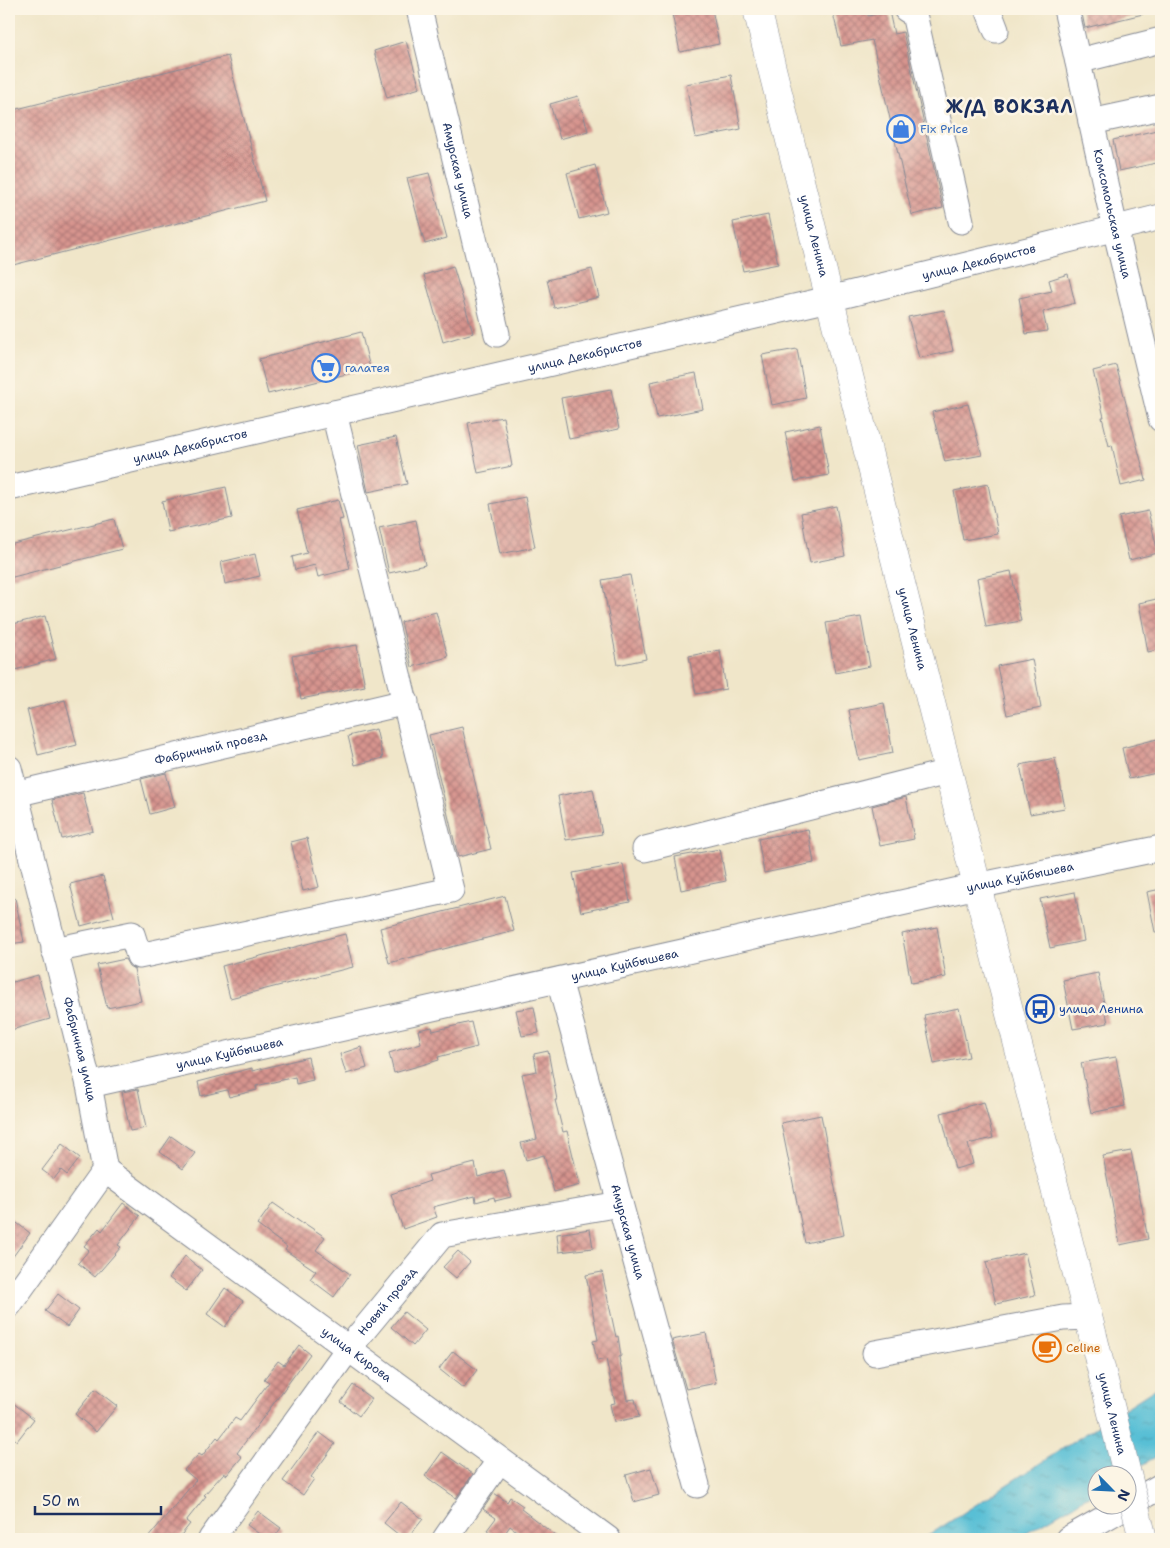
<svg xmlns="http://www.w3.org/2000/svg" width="1170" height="1548" font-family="'Shantell Sans',sans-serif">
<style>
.water{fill:url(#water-ripples);stroke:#3a779a}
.building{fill:url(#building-cross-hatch)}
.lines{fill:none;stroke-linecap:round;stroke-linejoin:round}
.minor-casing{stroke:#868a94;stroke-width:27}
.major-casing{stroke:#868a94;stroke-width:29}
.minor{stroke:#fff;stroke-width:25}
.major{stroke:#fff;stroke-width:28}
.major-bridge-casing{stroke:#868a94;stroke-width:29;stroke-linecap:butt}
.major-bridge{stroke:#fff;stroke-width:28}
.labels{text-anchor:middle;stroke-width:5;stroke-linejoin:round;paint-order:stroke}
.shop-label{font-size:12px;fill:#366cbe;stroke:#fcf5e5;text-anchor:start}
.street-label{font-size:12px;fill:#1b2f5e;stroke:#fcf5e5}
.transit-label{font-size:12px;fill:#164399;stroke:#fcf5e5;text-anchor:start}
.food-label{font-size:12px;fill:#c56008;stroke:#fcf5e5;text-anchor:start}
.district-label{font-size:18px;font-weight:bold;letter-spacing:1px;fill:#1b2f5e;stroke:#fcf5e5}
</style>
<defs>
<pattern id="water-ripples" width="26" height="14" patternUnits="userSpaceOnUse" patternTransform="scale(1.25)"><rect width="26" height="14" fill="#58bfd5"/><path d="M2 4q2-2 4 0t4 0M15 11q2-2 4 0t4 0" fill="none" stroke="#489cb0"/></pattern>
<pattern id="building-cross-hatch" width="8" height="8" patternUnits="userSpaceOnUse" patternTransform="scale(1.25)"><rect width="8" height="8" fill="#d7948e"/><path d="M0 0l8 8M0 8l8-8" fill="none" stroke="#ae7977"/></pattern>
</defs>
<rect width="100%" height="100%" fill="#fcf5e5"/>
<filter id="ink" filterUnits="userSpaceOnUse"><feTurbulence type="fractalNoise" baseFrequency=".02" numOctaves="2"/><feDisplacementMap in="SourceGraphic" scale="10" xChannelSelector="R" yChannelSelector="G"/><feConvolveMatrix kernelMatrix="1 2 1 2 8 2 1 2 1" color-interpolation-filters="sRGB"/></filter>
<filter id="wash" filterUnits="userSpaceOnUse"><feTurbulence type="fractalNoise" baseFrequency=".0096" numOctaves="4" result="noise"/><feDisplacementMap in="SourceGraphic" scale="20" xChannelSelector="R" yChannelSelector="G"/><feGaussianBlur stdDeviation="1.12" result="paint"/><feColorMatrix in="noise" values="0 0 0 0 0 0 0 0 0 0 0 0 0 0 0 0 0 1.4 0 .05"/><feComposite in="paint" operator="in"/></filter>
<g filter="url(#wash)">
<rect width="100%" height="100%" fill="#f0e6c9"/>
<path class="water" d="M1161,1385V1454L1124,1475L1098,1476L1097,1491L1015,1539H923Z"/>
<g id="blocks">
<path class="building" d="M671,9H712L719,44L680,52Z
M832,9H867L868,16L889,11L894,34L903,32L943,208L912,215L872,40L841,46Z
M1081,9H1143V14L1085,28Z
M406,41L420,88L387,98L374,51Z
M228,56L265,201L9,266V111Z
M731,75L741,129L696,138L686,84Z
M578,96L588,131L560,139L550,104Z
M1161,129V162L1119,171L1113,140Z
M595,165L607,212L579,219L567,173Z
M429,173L447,238L425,244L407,178Z
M768,215L778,264L743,271L733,222Z
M453,266L473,333L443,342L424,275Z
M592,269L599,297L554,308L547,280Z
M1068,274L1075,303L1043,312L1047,331L1026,334L1019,298L1052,291L1049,280Z
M944,310L953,351L919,358L908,317Z
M361,332L370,368L268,394L259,359Z
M797,349L806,398L772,405L762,355Z
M1116,365L1146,480L1121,486L1112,445L1109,446L1102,417H1104L1093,371Z
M696,373L703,409L657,418L650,382Z
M611,389L619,429L569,439L561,398Z
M968,404L982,455L945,462L932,412Z
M503,417L512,466L478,473L468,423Z
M820,425L829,475L795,481L785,432Z
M396,437L407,484L368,492L358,445Z
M988,484L998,534L963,540L954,491Z
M226,487L232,518L168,532L162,501Z
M525,497L535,547L500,554L490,504Z
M338,500L343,519L339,520L350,569L318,577L315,565L295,570L292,557L307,553L297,510Z
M836,506L845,556L810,563L801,513Z
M1148,511L1158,553L1129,560L1119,517Z
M114,519L122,549L9,578V545Z
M416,520L425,565L389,573L379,528Z
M255,554L260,576L225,584L221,562Z
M1011,571L1021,621L986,627L977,578Z
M630,575L646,659L618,665L602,580Z
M1161,598V649L1148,652L1139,603Z
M436,612L448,657L412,667L401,622Z
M45,616L56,659L15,670L9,645V625Z
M861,617L870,666L835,673L826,623Z
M357,645L365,686L301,699L292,656Z
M720,650L726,689L696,694L689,656Z
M1032,659L1041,708L1007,715L997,666Z
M65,700L77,745L38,755L27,710Z
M884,703L893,753L859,760L849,710Z
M462,727L491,849L458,857L429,735Z
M376,729L383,758L355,765L348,736Z
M1161,738V772L1129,779L1122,748Z
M1055,758L1065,808L1030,814L1020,765Z
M166,773L175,807L150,814L141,779Z
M593,789L602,834L566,840L558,796Z
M83,793L93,831L62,839L52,800Z
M906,797L914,839L880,846L872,806Z
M808,829L814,863L764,873L758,839Z
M307,838L319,887L303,891L291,842Z
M720,849L726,881L681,890L675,857Z
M623,864L630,902L581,912L573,873Z
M103,876L114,917L81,926L70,884Z
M1161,889V932H1155L1147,892Z
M1075,892L1084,941L1050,948L1040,899Z
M505,896L514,931L389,963L380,928Z
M15,898L24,942L9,944V899Z
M937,927L946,977L911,983L902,934Z
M345,934L353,967L230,998L222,966Z
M125,959L129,966L134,969L141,1001L107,1008L97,965Z
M1098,973L1108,1023L1073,1029L1063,980Z
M38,975L50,1019L11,1030L9,1023V983Z
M534,1007L539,1033L522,1036L516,1010Z
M959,1008L969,1057L934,1064L924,1015Z
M471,1022L477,1047L438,1057L439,1060L394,1073L389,1053L421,1043L418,1030L432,1027L433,1031Z
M361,1047L367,1068L346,1074L340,1054Z
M548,1051L557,1100H555L563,1132L567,1131L580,1185L554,1192L544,1155L526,1160L521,1143L537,1139L522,1074L537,1071L534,1054Z
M308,1057L313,1080L296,1084L295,1077L256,1086L257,1090L229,1097L227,1090L201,1096L198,1082L252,1068V1071Z
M1116,1057L1125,1106L1091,1113L1081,1063Z
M138,1089L146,1128L130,1131L122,1092Z
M984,1102L993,1138L968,1144L973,1164L955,1169L941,1113Z
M821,1115L844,1235L805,1243L781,1123Z
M171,1136L195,1153L183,1169L160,1152Z
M62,1144L80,1158L67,1175L61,1170L54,1179L42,1170Z
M1131,1151L1148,1239L1120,1245L1103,1156Z
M475,1163L478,1177L504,1170L511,1197L495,1201L494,1197L476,1202L475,1196L433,1207L437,1217L403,1229L391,1194L430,1181L428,1175Z
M123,1203L140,1216L118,1245L121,1247L95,1277L78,1263L89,1250L84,1246L99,1228L102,1231Z
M273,1203L303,1224L304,1223L325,1237L316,1250L350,1274L334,1297L310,1279L316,1271L285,1250L287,1247L257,1225Z
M9,1217L30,1233L9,1262Z
M590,1229L593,1248L559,1252L557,1234Z
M458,1251L470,1262L456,1278L443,1267Z
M1025,1253L1035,1295L996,1304L986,1262Z
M185,1256L202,1270L186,1291L169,1278Z
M602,1272L616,1337L618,1336L621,1356L619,1357L627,1400L635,1399L639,1417L614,1422L610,1404L615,1403L606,1359L597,1361L593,1341L598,1340L586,1275Z
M225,1288L243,1301L225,1327L207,1314Z
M58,1294L79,1310L67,1327L45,1311Z
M404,1312L426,1330L413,1346L391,1327Z
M706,1333L716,1383L686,1389L672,1340Z
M299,1345L310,1354L237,1453L242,1457L227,1475L224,1473L204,1495L206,1496L186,1521L190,1524L178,1539H147L196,1480L184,1470L199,1454L202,1456L217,1437L219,1439L235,1418L240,1421L269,1382L264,1379L278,1361L284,1365Z
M453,1351L477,1370L463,1388L439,1369Z
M353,1385L372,1399L359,1416L341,1402Z
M95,1389L117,1406L96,1432L75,1414Z
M9,1400L34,1419L17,1441L9,1434Z
M319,1432L335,1444L311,1477L314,1479L303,1495L283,1481Z
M442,1452L473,1474L456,1498L425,1476Z
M651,1468L659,1495L634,1502L626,1475Z
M494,1493L507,1502L510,1497L523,1506L521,1509L560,1539H527L510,1526L501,1539L487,1530L496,1518L483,1509Z
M401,1502L423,1519L407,1539H404L384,1523Z
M258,1511L281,1528L273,1539H266L247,1525Z"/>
</g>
</g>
<g filter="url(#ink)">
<use href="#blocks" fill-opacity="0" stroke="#868a94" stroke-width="1"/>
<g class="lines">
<defs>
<g id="minor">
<path id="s1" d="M419,9L497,334"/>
<path d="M906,9L914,14L961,221"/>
<path d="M988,9L996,30"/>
<path id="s2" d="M1066,9L1115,228L1161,419"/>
<path d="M1078,61L1161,40"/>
<path d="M1091,122L1161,107"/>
<path id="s3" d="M9,488L829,299L1161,217"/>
<path id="s4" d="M9,768L89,1085L105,1170L9,1305"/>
<path id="s5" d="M15,794L406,702"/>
<path d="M645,849L948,772"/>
<path d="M54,950L132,934L139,956L451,890L334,413"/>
<path id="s6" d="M559,980L697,1485"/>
<path id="s7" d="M89,1085L977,886L1161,848"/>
<path id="s8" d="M105,1170L608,1539"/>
<path d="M875,1353L1063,1318L1088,1317"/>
<path id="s9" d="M211,1539L348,1349L442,1235L620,1204"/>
<path d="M445,1539L499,1461"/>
<path d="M1068,1539L1161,1486"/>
</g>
<g id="major">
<path id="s10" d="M757,9L977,886L1093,1336"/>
</g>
</defs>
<use href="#minor" class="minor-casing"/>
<use href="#major" class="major-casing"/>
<use href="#minor" class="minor"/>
<use href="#major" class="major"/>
<defs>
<g id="major-bridge">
<path id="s11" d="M1093,1336L1143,1539"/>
</g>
</defs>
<use href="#major-bridge" class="major-bridge-casing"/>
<use href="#major-bridge" class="major-bridge"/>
</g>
</g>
<defs>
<symbol id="shop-ring" viewBox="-11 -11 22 22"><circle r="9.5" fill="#fcf5e5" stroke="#3f7fe0" stroke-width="1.5"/><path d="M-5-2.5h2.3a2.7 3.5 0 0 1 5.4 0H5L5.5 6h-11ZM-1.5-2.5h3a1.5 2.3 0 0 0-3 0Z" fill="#3f7fe0"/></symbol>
<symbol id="supermarket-ring" viewBox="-11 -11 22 22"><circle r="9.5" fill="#fcf5e5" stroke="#3f7fe0" stroke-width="1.5"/><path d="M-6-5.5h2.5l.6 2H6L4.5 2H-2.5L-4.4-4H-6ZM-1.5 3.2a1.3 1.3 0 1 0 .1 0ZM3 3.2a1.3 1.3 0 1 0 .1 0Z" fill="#3f7fe0"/></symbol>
<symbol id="bus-ring" viewBox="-11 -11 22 22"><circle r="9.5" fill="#fcf5e5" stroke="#1a4fb4" stroke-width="1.5"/><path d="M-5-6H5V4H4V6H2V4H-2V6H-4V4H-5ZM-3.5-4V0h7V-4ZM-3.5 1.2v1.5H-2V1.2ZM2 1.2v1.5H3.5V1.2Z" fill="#1a4fb4"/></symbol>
<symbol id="cafe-ring" viewBox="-11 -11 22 22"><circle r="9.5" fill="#fcf5e5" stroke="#e8710a" stroke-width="1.5"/><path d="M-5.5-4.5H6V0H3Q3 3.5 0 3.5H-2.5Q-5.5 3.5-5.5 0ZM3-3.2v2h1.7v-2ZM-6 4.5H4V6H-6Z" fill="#e8710a"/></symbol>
</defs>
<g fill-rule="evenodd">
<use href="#shop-ring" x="885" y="113" width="32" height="32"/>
<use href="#supermarket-ring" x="310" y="352" width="32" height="32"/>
<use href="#bus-ring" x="1024" y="993" width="32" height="32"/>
<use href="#cafe-ring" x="1031" y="1332" width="32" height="32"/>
</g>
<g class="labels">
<g class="shop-label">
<text x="920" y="133">Fix Price</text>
<text x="345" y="372">галатея</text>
</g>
<g class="street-label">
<text dy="4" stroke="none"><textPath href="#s1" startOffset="166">Амурская улица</textPath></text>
<text dy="4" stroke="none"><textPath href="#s2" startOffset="210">Комсомольская улица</textPath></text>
<text dy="4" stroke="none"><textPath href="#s10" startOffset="234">улица Ленина</textPath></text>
<text dy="4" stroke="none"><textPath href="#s3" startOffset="996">улица Декабристов</textPath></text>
<text dy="4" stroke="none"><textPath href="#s3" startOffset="591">улица Декабристов</textPath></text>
<text dy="4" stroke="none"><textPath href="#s3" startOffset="186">улица Декабристов</textPath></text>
<text dy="4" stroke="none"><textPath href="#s10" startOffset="639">улица Ленина</textPath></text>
<text dy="4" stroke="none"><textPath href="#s5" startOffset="201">Фабричный проезд</textPath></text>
<text dy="4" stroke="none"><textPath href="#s7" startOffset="954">улица Куйбышева</textPath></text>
<text dy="4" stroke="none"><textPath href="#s7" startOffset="549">улица Куйбышева</textPath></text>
<text dy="4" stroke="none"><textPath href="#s4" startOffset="290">Фабричная улица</textPath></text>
<text dy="4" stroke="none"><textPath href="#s7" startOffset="144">улица Куйбышева</textPath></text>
<text dy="4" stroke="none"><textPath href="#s6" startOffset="261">Амурская улица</textPath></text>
<text dy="4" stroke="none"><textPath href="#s9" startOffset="296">Новый проезд</textPath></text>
<text dy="4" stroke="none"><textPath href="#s8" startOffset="312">улица Кирова</textPath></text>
<text dy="4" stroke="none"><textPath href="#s11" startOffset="80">улица Ленина</textPath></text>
</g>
<g class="transit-label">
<text x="1059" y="1013">улица Ленина</text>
</g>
<g class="food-label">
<text x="1066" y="1352">Celine</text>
</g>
<g class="district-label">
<text x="1010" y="113">Ж/Д ВОКЗАЛ</text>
</g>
</g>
<rect width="1170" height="1548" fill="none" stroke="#fcf5e5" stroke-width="30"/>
<g transform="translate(1112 1490) rotate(114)"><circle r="24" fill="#fcf5e5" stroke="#a2a6af"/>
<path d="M0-4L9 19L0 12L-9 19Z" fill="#1f6fb2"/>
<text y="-8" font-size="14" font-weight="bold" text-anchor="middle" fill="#1b2f5e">N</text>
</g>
<path d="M35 1506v8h126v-8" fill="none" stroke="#1b2f5e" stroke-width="2.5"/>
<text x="42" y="1506" font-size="15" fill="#1b2f5e" stroke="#fcf5e5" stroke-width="4" paint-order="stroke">50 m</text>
</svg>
